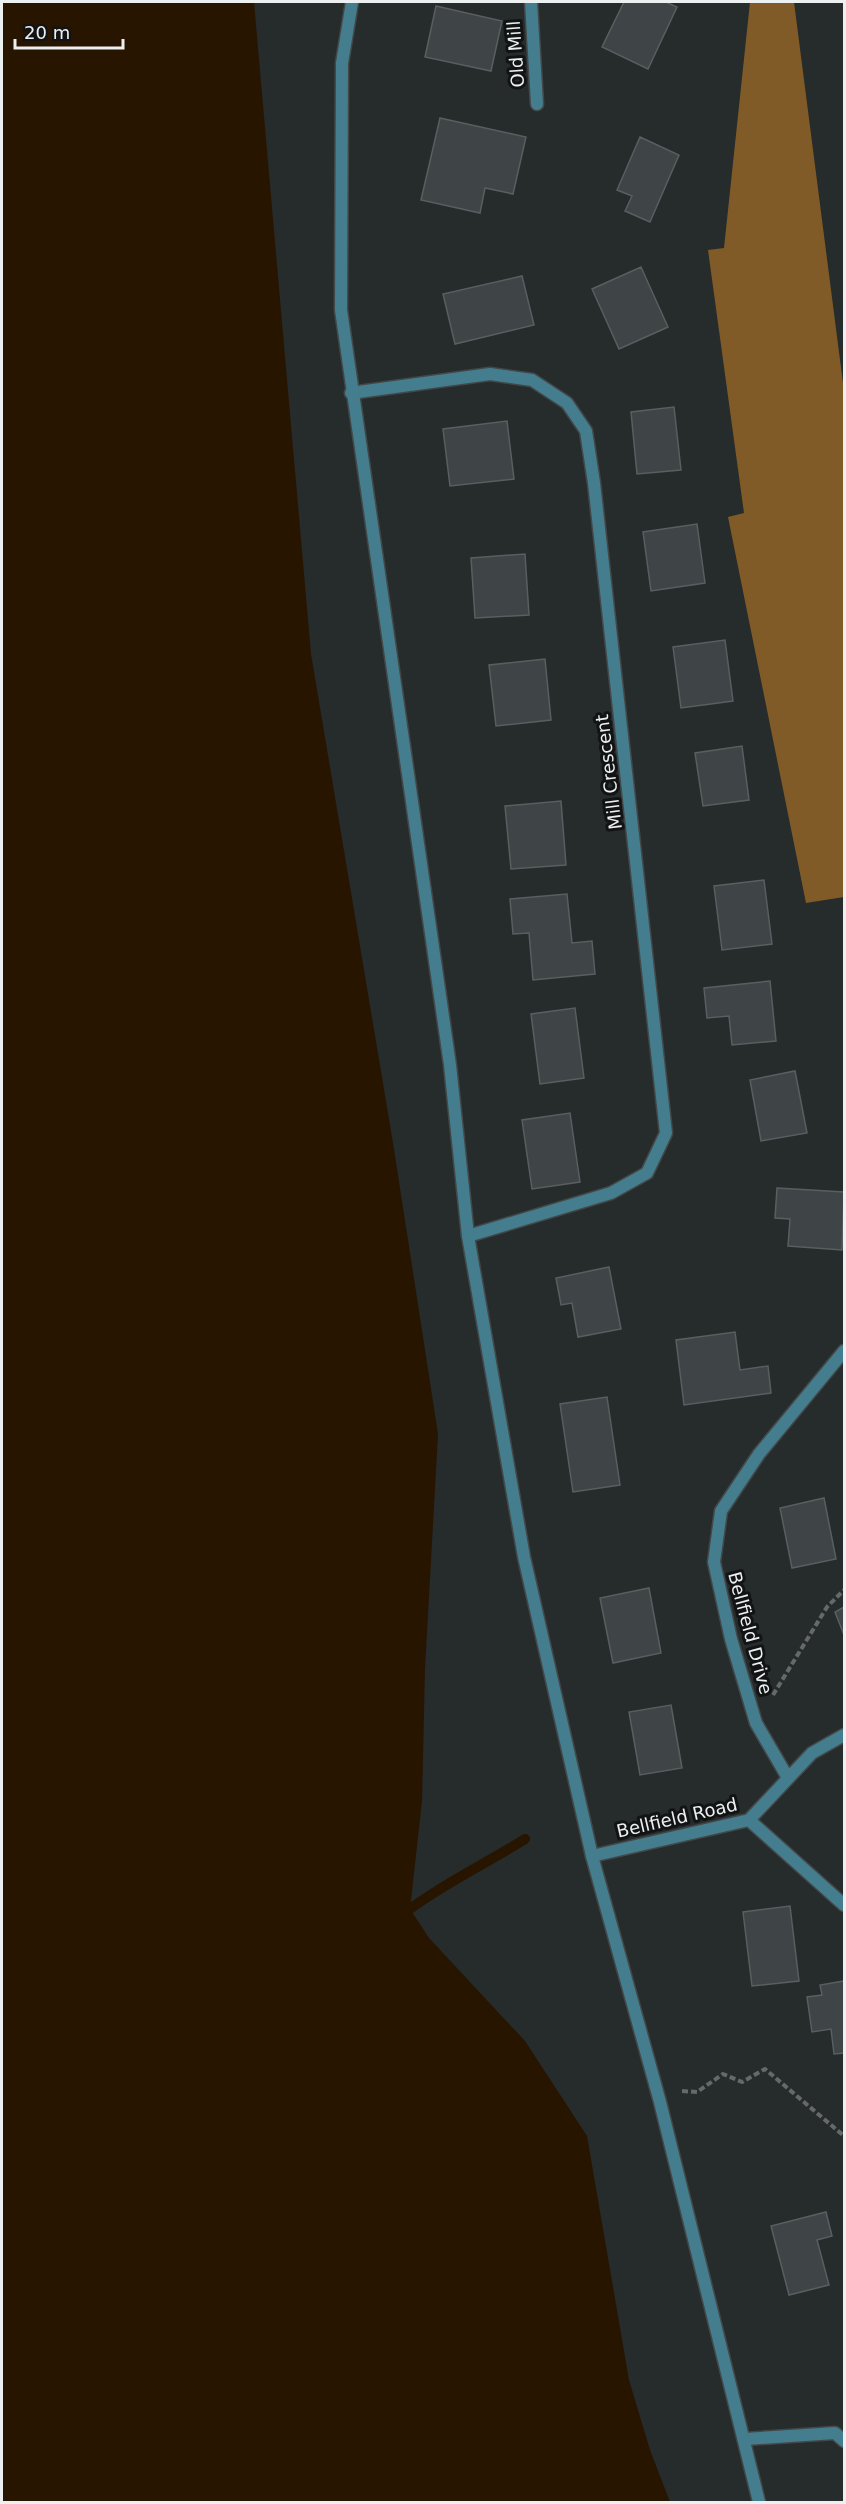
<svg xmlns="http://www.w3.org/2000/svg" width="846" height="2504" font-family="'DejaVu Sans',sans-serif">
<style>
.forest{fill:#815b27}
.water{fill:#271500}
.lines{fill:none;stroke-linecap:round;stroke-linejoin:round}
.stream{stroke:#271500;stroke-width:10}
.building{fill:#3f4546;stroke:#595e60;stroke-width:1.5}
.minor-casing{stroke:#424748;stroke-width:15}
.tertiary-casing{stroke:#424748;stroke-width:15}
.path{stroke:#65696a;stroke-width:4;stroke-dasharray:6 3;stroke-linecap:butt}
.minor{stroke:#447d8d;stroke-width:12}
.tertiary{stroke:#447d8d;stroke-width:12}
.labels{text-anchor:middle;stroke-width:6;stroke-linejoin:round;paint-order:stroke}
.street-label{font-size:18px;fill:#edf0f1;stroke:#111314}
</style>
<rect width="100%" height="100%" fill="#262b2c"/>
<path class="forest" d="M750,2H794L844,391V897L806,903L728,517L744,513L708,250L724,248Z"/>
<path class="water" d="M2,2H254L311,654L393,1143L438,1434L425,1668L422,1801L410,1909L429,1938L525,2041L587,2136L629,2380L650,2450L670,2502H2Z"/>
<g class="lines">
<path class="stream" d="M410,1909C446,1882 487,1863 525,1839"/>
</g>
<path class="building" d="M624,2H666L677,7L648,69L602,47Z
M436,6L502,21L491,71L425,57Z
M440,118L526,137L513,194L485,188L480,213L421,200Z
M640,137L679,155L650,222L625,211L632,196L617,190Z
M641,267L668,327L619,349L592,289Z
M522,276L534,325L455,344L443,294Z
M674,407L681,470L637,474L631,412Z
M507,421L514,479L450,486L443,429Z
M697,524L705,583L651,591L643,532Z
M525,554L529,615L475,618L471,558Z
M725,640L733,701L681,708L673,647Z
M545,659L551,720L496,726L489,665Z
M742,746L749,800L703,806L695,753Z
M561,801L566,865L511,869L505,806Z
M764,880L772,944L722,950L714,886Z
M567,894L572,943L592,941L595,974L533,980L529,933L513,934L510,899Z
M770,981L776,1041L732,1045L729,1016L707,1018L704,988Z
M575,1008L584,1078L540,1084L531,1014Z
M795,1071L807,1133L761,1141L750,1080Z
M570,1113L580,1182L532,1189L522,1120Z
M777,1188L844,1192L842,1250L788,1246L790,1219L775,1218Z
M609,1267L621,1329L578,1337L572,1303L561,1305L556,1278Z
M735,1332L740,1370L768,1366L771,1393L684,1405L676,1340Z
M607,1397L620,1485L573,1492L560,1404Z
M824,1498L836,1559L792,1568L780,1508Z
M649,1588L661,1653L613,1663L600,1598Z
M844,1607V1635L835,1612Z
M671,1705L682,1768L640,1775L629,1712Z
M790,1906L799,1981L752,1986L743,1912Z
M844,1981V2053L834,2054L831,2029L812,2032L807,1997L822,1995L820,1985Z
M826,2212L832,2236L817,2240L829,2285L789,2295L771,2226Z"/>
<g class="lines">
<defs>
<path id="minor" d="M531,2L537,104
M351,393L490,374L532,380L567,403L586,431L594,483L666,1133L647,1173L611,1193L468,1236
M788,1778L756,1723L731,1639L714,1562L721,1511L759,1454L844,1351
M749,1820L844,1905
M592,1856L749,1820L812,1753L844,1735
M745,2439L835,2433L844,2441"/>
<path id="tertiary" d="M352,2L342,63L341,310L450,1065L468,1236L524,1557L592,1856L660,2102L759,2502"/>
</defs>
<use href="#minor" class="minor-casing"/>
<use href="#tertiary" class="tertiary-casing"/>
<path class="path" d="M773,1695L827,1607L844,1590
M682,2091L697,2092L723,2074L742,2082L765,2069L844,2136"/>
<use href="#minor" class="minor"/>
<use href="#tertiary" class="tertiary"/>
</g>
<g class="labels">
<g class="street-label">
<text transform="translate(516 54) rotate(-94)" y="6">Old Mill</text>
<text transform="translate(609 772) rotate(-97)" y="6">Mill Crescent</text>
<text transform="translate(750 1633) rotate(75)" y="6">Bellfield Drive</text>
<text transform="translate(677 1818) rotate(-13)" y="6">Bellfield Road</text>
</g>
</g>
<rect width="846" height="2504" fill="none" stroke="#edf0f1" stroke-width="6"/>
<path d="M15 39v9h108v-9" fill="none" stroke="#edf0f1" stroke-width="3"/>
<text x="24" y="39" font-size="18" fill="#edf0f1" stroke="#111314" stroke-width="4.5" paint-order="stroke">20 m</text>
</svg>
